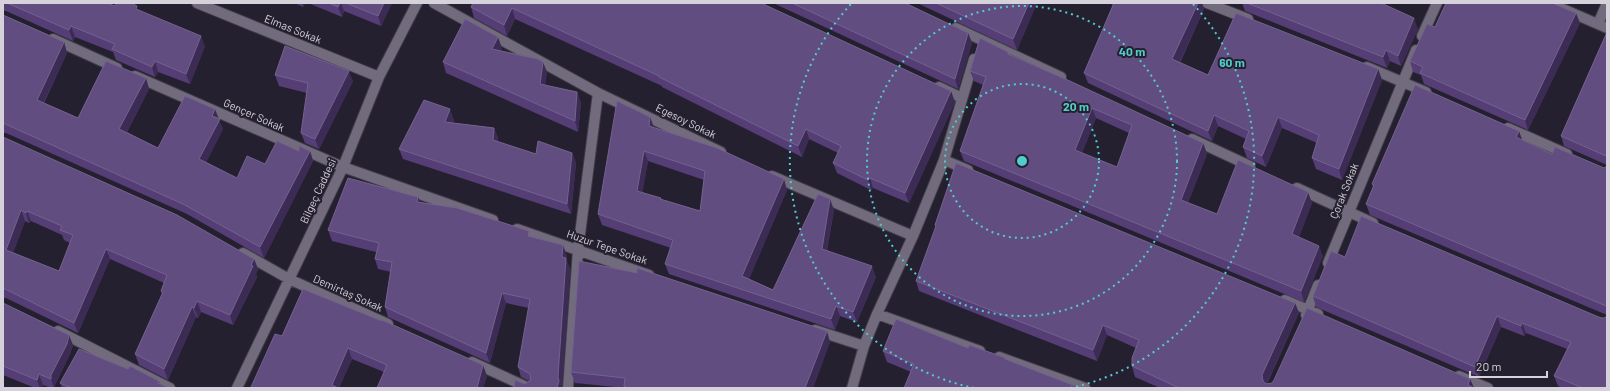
<svg xmlns="http://www.w3.org/2000/svg" width="1610" height="391" font-family="Barlow,sans-serif">
<style>
.lines{fill:none;stroke-linecap:round;stroke-linejoin:round}
.minor-casing{stroke:#423d49;stroke-width:12}
.minor{stroke:#716b7d;stroke-width:10}
.wall{fill:#553d75;fill-rule:evenodd}
.shaded-wall{fill:#3c2b54}
.building{fill:#624d80;stroke:#74628e;fill-rule:evenodd}
.ring{fill:none;stroke:#52cdcd;stroke-width:2;stroke-dasharray:2 4}
.labels{text-anchor:middle;stroke-width:4;stroke-linejoin:round;paint-order:stroke}
.street-label{font-size:11px;fill:#d5d2dc;stroke:#25202f}
.centre{fill:#52cdcd;stroke:#25202f;stroke-width:2}
.ring-label{font-size:12px;text-anchor:middle;font-weight:bold;fill:#52cdcd;stroke:#25202f;stroke-width:4;stroke-linejoin:round;paint-order:stroke}
</style>
<rect width="100%" height="100%" fill="#25202f"/>
<g class="lines">
<defs>
<path id="minor" d="M197,3L379,77
M434,3L598,93L721,152
M1207,3L1248,19
M1549,3L1607,28
M1598,24L1607,3
M956,28L1061,77
M1422,36L1437,3
M53,39L117,68
M1367,67L1426,92
M135,76L343,167L493,220
M939,87L962,98
M1508,128L1567,154
M1192,139L1250,166
M944,160L974,59
M772,176L913,236
M1297,188L1373,223
M517,229L649,275
M243,253L289,279L388,324
M1328,263L1416,50
M1285,300L1318,314
M877,314L913,236L944,160L968,170
M1306,315L1318,285
M815,330L864,346
M58,331L170,388
M999,357L1085,388
M472,362L529,388
M1459,376L1488,388
M237,388L343,167L379,77L417,3
M568,388L578,250L598,93
M852,388L864,346L877,314L980,351"/>
</defs>
<use href="#minor" class="minor-casing"/>
<use href="#minor" class="minor"/>
</g>
<path class="wall" d="M3,3H107L115,6L139,10L205,46L190,84L158,72L155,77L116,60L113,52L75,37L73,41L6,11H3Z
M295,3H305L303,7Z
M308,3H392L381,26L344,11L342,17Z
M761,3L955,102L909,203L873,188L871,190L837,173L833,163L838,153L809,139L802,157L662,87V86L515,19L507,36L474,18L471,7Z
M773,3H905L968,33L972,43L958,89Z
M917,3H1037L1017,50Z
M1109,3H1202L1204,9L1180,63L1208,75L1378,69L1382,80L1342,180L1316,169L1312,158L1317,143L1282,128L1266,167L1247,158L1243,147L1246,139L1218,126L1212,141L1088,83L1084,73L1113,5Z
M1242,3H1381L1418,29L1401,66L1390,61L1387,68L1245,11Z
M3,15L64,42L67,53L44,103L78,118L146,78L149,89L127,132L158,148L218,118L223,129L206,162L237,178L265,164L299,151H310L313,161L264,258L187,214L6,133H3Z
M1580,23L1528,130L1424,84L1421,75L1413,72L1410,61L1435,27Z
M1607,32V165L1564,146L1561,136Z
M502,48L500,51L547,72L545,85L577,92L581,103L578,132L446,73L443,62Z
M1010,54L1203,143L1207,154L1188,203L1217,214L1312,203L1299,237L1323,256L1304,302L964,161L960,151L983,85L974,81L970,71ZM1096,118L1129,133L1117,167L1082,153Z
M275,75L353,81L319,149L305,143L301,133L307,93L279,86Z
M650,117L654,128L787,190L749,279L773,290L834,210L827,250L876,277L857,322L840,316L835,330L669,274L665,264L671,248L602,225L598,214ZM648,161L704,180L700,211L661,199V198L642,193Z
M454,120L453,123L494,128L498,138V142L536,154L572,153L576,163L571,214L403,159L399,149Z
M3,137L254,259L258,269L256,274L257,277L233,325L201,312L198,318L196,317L168,380L139,365L135,354L162,295L161,291L164,283L110,259L78,333L6,298H3ZM25,221L29,223L31,221L62,235L64,240L70,243L59,271L13,253Z
M1522,140L1552,154L1604,168L1607,166V315L1370,215L1366,204L1373,187L1372,184Z
M418,197L420,202L530,237L567,256L566,259L570,269L562,388H514L525,384L529,381L521,377L518,367L529,308L506,303L490,363L388,317L385,307L391,272L378,269L375,259L376,252L332,241L328,230Z
M935,225L1295,303L1299,313L1267,384L1470,379L1474,388H1160L1135,377L1132,366L1136,348L1107,335L1097,361L919,291L916,281L936,228Z
M1345,257L1604,318L1607,388H1562L1558,386L1554,376L1567,349L1526,333L1524,336L1501,327L1479,377L1316,307L1313,296Z
M303,289L487,376L483,388H377L384,372L352,359L339,388H251V387L282,336Z
M3,303L73,345L70,354L55,385V388H51L43,385L42,388H35L3,375Z
M830,342L813,388H625L575,383L571,372Z
M968,348L911,372L887,362L883,351Z
M159,381L160,384L169,388H62L60,383Z"/>
<path class="shaded-wall" d="M302,3H305L303,7Z
M340,3H341L344,11L342,17L338,7Z
M384,3H392L381,26L378,16Z
M1029,3H1037L1017,50L1013,39Z
M1198,3H1202L1204,9L1176,70L1172,59Z
M512,8L515,19L507,36L504,25Z
M1576,13L1580,23L1528,130L1525,120Z
M1414,18L1418,29L1401,66L1398,56Z
M71,26L75,37L73,41L69,30Z
M968,33L972,43L958,89L955,79Z
M201,36L205,46L190,84L186,74Z
M498,37L502,48L496,60L492,49Z
M64,42L67,53L40,110L37,100Z
M1386,50L1390,61L1387,68L1383,57Z
M155,61L158,72L155,77L152,67Z
M543,62L547,72L544,94L540,84Z
M1378,69L1382,80L1342,180L1339,169Z
M349,71L353,81L319,149L315,139Z
M146,78L149,89L123,139L119,129Z
M951,91L955,102L909,203L905,193Z
M577,92L581,103L578,132L575,121Z
M1092,108L1096,118L1079,160L1075,150Z
M215,109L223,129L203,169L199,159L212,116Z
M450,109L454,120L449,133L445,122Z
M1214,115L1218,126L1212,141L1208,131Z
M650,117L654,128L649,126Z
M1278,117L1282,128L1266,167L1262,156Z
M494,128L498,138L496,151L493,140Z
M806,129L809,139L802,157L798,146Z
M1519,131L1523,142L1516,137Z
M1203,143L1207,154L1185,210L1181,200Z
M310,151L313,161L264,258L260,247Z
M644,151L648,161L641,202L637,191Z
M572,153L576,163L571,214L567,204Z
M870,178L873,188L871,190L868,180Z
M784,179L787,190L746,286L742,276Z
M1308,192L1312,203L1296,244L1292,234Z
M418,197L422,207L417,202Z
M830,199L834,210L825,259L822,249Z
M21,210L25,221L10,261L6,250Z
M27,211L31,221L29,223L26,213Z
M563,245L567,256L566,259L570,269L562,388H557L562,257Z
M1319,246L1323,256L1304,302L1301,291Z
M106,249L110,259L78,333L74,323Z
M254,259L258,269L256,274L257,277L233,325L230,315Z
M872,266L876,277L857,322L853,312Z
M502,293L506,303L490,363L486,353Z
M197,301L201,312L198,318L194,308Z
M1295,303L1299,313L1266,385L1263,381L1262,375Z
M836,306L840,316L835,330L831,319Z
M192,307L196,317L168,380L164,369Z
M1497,316L1501,327L1479,377L1475,367Z
M1522,323L1526,333L1524,336L1521,326Z
M1103,325L1107,335L1097,361L1093,350Z
M827,331L830,342L813,388H805Z
M69,335L73,345L70,354L55,385V388H54L51,379V375Z
M348,348L352,359L339,388H333L332,385Z
M483,365L487,376L483,388H477Z
M39,374L43,385L42,388H40L37,380Z
M1470,379L1474,388L1468,385Z"/>
<path class="building" d="M7,3H107L115,6L116,3H131L137,6L136,9L201,36L186,74L155,61L152,67L112,49L115,44L71,26L69,30Z
M329,3H340L338,7Z
M346,3H384L378,16Z
M473,3H761L951,91L905,193L870,178L868,180L833,163L841,146L806,129L798,146L659,77V76L512,8L504,25L471,7Z
M792,3H905L968,33L955,79Z
M936,3H1029L1013,39Z
M1114,3H1198L1172,59L1208,75L1236,13L1378,69L1339,169L1312,158L1319,135L1278,117L1262,156L1243,147L1249,131L1214,115L1208,131L1084,73Z
M1247,3H1381L1414,18L1398,56L1386,50L1383,57Z
M1446,3H1552L1576,13L1525,120L1420,73L1423,67L1410,61L1427,24L1435,27Z
M3,15L64,42L37,100L78,118L106,61L146,78L119,129L158,148L185,96L215,109L212,116L220,119L199,159L237,178L247,156L265,164L277,141L299,151V146L310,151L260,247L183,204L3,123Z
M465,19L498,37L492,49L538,59L543,62L540,84L577,92L575,121L443,62Z
M1607,32V157L1606,156L1561,136Z
M980,38L1008,52V54L1072,82L1203,143L1181,200L1217,214L1238,160L1308,192L1292,234L1319,246L1301,291L960,151L986,77L970,71ZM1092,108L1132,125L1117,167L1075,150Z
M285,46L349,71L315,139L301,133L308,83L275,75Z
M1415,85L1519,131L1516,137L1552,154L1555,147L1604,168L1607,166V307L1606,306L1366,204L1374,185L1372,184Z
M424,100L450,109L445,122L494,128L493,140L536,154L538,141L572,153L567,204L399,149Z
M617,101L650,117L649,126L717,148L784,179L742,276L773,290L818,194L830,199L822,249L872,266L853,312L836,306L831,319L665,264L673,240L598,214ZM644,151L705,171L700,211L660,199L661,198L637,191Z
M3,137L177,215L254,259L251,265L253,266L230,315L197,301L194,308L192,307L164,369L135,354L163,292L161,291L167,275L106,249L74,323L3,288ZM21,210L26,213L27,211L62,226L60,230L73,235L59,271L6,250Z
M956,163L1295,303L1262,375L1263,381L1266,384L1272,383L1274,380L1307,308L1470,379L1468,385L1474,388H1179L1132,366V358L1139,340L1103,325L1093,350L916,281L936,226L935,225Z
M348,178L418,197L417,202L457,208L529,231L528,236L563,245L562,257L566,258L558,377L559,381L557,388H514L515,380L525,384L531,380L530,374L518,367L530,299L502,293L486,353L385,307L392,262L375,259L379,243L328,230Z
M1361,216L1601,318H1604L1607,316V388H1583L1554,376L1571,342L1522,323L1521,326L1497,316L1475,367L1313,296L1331,251L1345,257Z
M579,261L637,273V268L827,331L805,388H628L624,386L625,378L571,372Z
M303,289L382,321V320L483,365L477,388H377L387,365L348,348L332,385L338,388H253L251,387L275,334L282,336Z
M3,303L69,335L67,344L51,375V379L39,374L37,380L3,366Z
M896,319L968,348L969,345L1003,357L1005,358V359L1078,387V388H904L914,364L883,351Z
M79,349L128,369L130,366L159,381L158,383L169,388H71L60,383Z"/>
<g class="ring">
<circle cx="1022" cy="161" r="77"/>
<circle cx="1022" cy="161" r="155"/>
<path d="M974 388A232 232 0 0 1 851 4M1193 4A232 232 0 0 1 1070 388"/>
</g>
<g class="labels">
<g class="street-label">
<text transform="translate(293 29) rotate(22)" y="4">Elmas Sokak</text>
<text transform="translate(254 115) rotate(24)" y="4">Gençer Sokak</text>
<text transform="translate(686 121) rotate(26)" y="4">Egesoy Sokak</text>
<text transform="translate(318 191) rotate(-65)" y="4">Bilgeç Caddesi</text>
<text transform="translate(1344 191) rotate(-68)" y="4">Çorak Sokak</text>
<text transform="translate(607 247) rotate(19)" y="4">Huzur Tepe Sokak</text>
<text transform="translate(348 293) rotate(24)" y="4">Demirtaş Sokak</text>
</g>
</g>
<circle cx="1022" cy="161" r="6" class="centre"/>
<g class="ring-label">
<text x="1132" y="56">40 m</text>
<text x="1232" y="67">60 m</text>
<text x="1076" y="111">20 m</text>
</g>
<rect width="1610" height="391" fill="none" stroke="#d5d2dc" stroke-width="8"/>
<path d="M1470 371v6h77v-6" fill="none" stroke="#d5d2dc" stroke-width="2"/>
<text x="1476" y="371" font-size="12" fill="#d5d2dc" stroke="#25202f" stroke-width="3" paint-order="stroke">20 m</text>
</svg>
